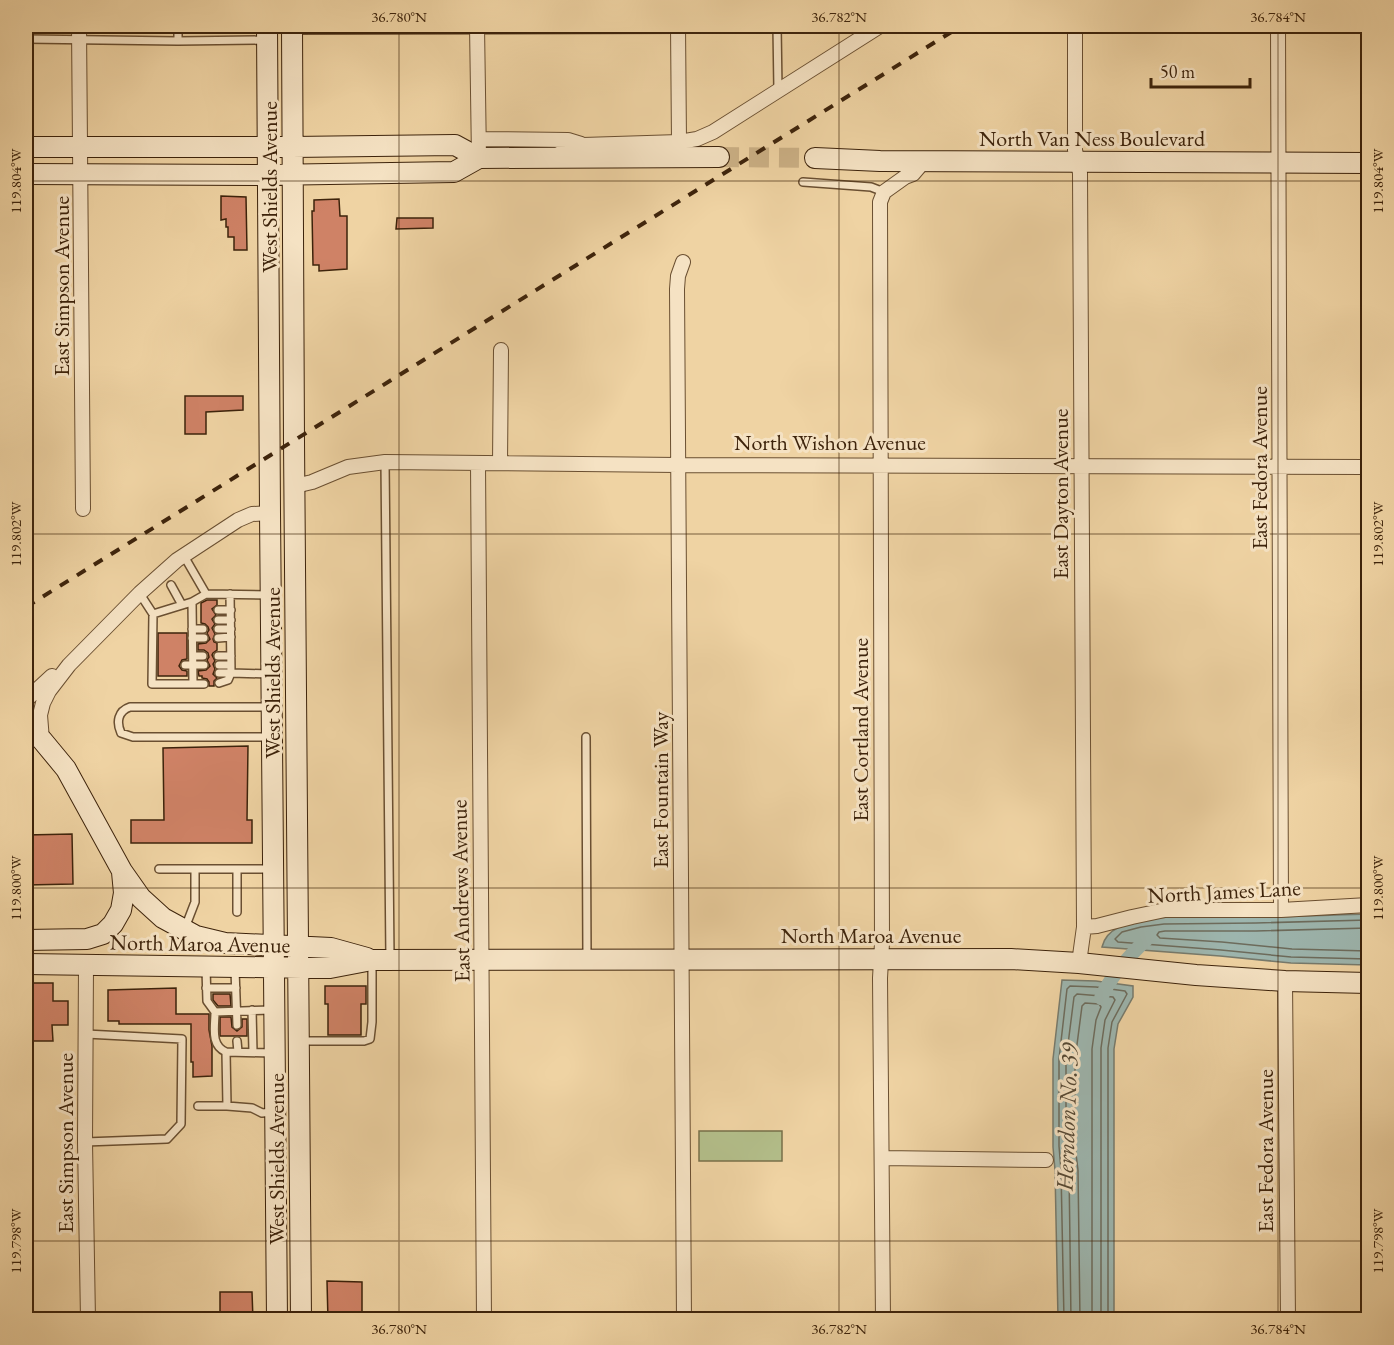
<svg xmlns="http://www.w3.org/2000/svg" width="1394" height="1345" font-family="'EB Garamond',serif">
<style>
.green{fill:#b3be8a;stroke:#78704a;stroke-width:1.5}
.water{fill:#9db6af;stroke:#777b6d;stroke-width:1.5}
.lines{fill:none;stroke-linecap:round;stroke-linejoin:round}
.shore{stroke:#6d6c5d;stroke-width:1.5}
.canal{stroke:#9db6af;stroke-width:14}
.building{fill:#cf8266;stroke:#3d230b;stroke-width:1.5}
.secondary-tunnel{stroke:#cbb085;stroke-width:20;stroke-dasharray:20 10;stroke-linecap:butt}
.lane-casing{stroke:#6a4f31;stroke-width:10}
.street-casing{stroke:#6a4f31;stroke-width:16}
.secondary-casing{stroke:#3d230b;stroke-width:22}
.lane{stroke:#f5e2c3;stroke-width:7}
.street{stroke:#f5e2c3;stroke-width:14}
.secondary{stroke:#f5e2c3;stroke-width:20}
.rail{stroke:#3d230b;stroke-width:4;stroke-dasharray:10 10;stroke-linecap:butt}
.ticks{fill:none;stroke:#3d230b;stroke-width:1.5;stroke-opacity:0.45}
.labels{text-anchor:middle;stroke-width:6;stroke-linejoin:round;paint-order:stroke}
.street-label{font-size:22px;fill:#3d230b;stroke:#f5e2c3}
.water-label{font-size:24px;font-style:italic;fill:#554834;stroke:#f5e2c3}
.neatline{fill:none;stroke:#3d230b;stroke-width:2}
.ticks-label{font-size:15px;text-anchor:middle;fill:#3d230b}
</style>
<rect width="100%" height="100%" fill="#efd3a3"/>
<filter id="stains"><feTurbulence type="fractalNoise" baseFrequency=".00333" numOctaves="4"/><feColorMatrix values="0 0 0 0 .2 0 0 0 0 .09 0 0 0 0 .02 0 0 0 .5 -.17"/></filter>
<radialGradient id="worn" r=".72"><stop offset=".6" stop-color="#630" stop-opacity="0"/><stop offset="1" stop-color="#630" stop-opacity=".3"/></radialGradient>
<path class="green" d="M699,1131H782V1161H699Z"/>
<path class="water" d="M1368,914V965L1291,963L1220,956L1102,947C1104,938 1111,931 1119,927C1149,912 1218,917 1253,917C1291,917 1330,915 1368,914Z
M1062,980L1096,981L1133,986V997L1118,1024L1114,1049V1319H1058L1055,1170L1053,1147V1059Z"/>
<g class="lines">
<path class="shore" d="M1368,920L1256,923L1164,924L1141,927L1122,932L1115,939L1118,942L1221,950L1291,957L1368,959
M1368,928L1256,931H1165L1159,932L1157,935L1160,938L1222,942L1292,949L1368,951
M1064,1320L1061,1170L1059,1146V1059L1067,989L1070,986L1096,987L1125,991L1127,994L1112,1022L1108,1048V1320
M1071,1320L1069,1170L1066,1146V1060L1074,997L1077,994L1113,997L1115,1000L1105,1020L1101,1048V1320
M1080,1320L1078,1170L1075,1146V1060L1082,1006L1085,1003L1099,1004L1101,1007L1096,1020L1092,1049V1320"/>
<path class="canal" d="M1101,998C1110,977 1131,954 1148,938"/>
</g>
<path class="building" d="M221,196L246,197L247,250H234V237H228V227H226V219L221,220Z
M339,199L340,216H347V269L319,271V265H313L312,211H314V200Z
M397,218H433V228L396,229Z
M185,396H243V410L206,412V434H185Z
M207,600H217V605L212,609L216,615L212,619L215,624L212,628L215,634L213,639L214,642L217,643V650L213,653L212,655L215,661L213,664L215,669L213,674L217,678L214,681V686H209V682L207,679L202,678V676H199L198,671L206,670L210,666L207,660L209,657L208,653L204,650H198V644L206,643L210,639L207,633L209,630L208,627L205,624L201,623V603Z
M158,633H187V659L182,660L179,666L182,670L187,671V676H158Z
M248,746L247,820H252V843H131V820H164L163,748Z
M72,834L73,884L26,885V835Z
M26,983H53V1001H68V1025H52L53,1041H27Z
M325,986H366V1004H361V1035H328V1004H325Z
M176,988V1014H209V1030L212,1046V1076L193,1077V1062H191V1024H119V1021H108V990Z
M213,994H230L231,1006H218L213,1000Z
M220,1017H231L232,1027L237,1031L242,1027V1019H247V1036H220Z
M327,1281L362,1282V1320H328Z
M220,1292H252L253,1320H220Z"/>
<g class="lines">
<path class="secondary-tunnel" d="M719,157L815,158"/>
<defs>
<path id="lane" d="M178,26V41L265,40
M777,26L778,90
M293,30L678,29
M26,39L178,41
M803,182L871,187L884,192
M385,462L390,958
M184,556L206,594L270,595
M171,585L182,605
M140,594L153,614L192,602L206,594
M230,594L231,673L270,674
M192,602L193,684
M218,610H231
M153,614L152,684H204
M218,620H231
M192,629H203
M218,629H231
M192,638H204
M218,638L231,637
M193,656H203
M218,656H231
M185,665H204
M219,665H231
M219,683L228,680L231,673H219
M269,707H130C118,711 116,722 121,733L133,737H270
M586,737L587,959
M159,869H270
M237,869V912
M185,928L195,902V869
M206,969L207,1001L215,1012
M235,970L237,1025
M206,988H236
M252,1010L253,1052
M271,1010L215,1012C215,1027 210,1045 226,1052L272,1053
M237,1041L238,1052
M300,1041H364L370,1039L372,1022V962
M226,1052L227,1106
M198,1106H227L252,1108L262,1113L273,1112
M85,1142L167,1139L181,1124L182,1039L86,1034"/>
<path id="street" d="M79,26L83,509
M477,26L479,158
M678,26L679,142
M1075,26V150L1080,173L1084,927L1079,963
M1278,26L1281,910
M479,139L568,140L581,144
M555,156L572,147L583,145L679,142L697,139L713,132L880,26
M683,262L678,276L677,289L684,1320
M478,463L484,1320
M500,463L501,350
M295,486L312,482L348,467L385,462L678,465L1368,467
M26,700L52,676
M42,740L40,715L43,703L49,691L69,665L140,593L177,560L238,520L252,514L270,513
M1084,927L1097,926L1132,917L1165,910H1281L1368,905
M86,966L85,1142L88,1320
M1285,981L1288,1320
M882,1158L1046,1160
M883,1320L880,978L882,943L880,202L884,192L905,177L913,174L919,167L921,161"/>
<path id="secondary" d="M267,26L270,513L277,1320
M292,26L294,441L301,1320
M26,147H292L455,145L479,158
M815,158L880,161L1368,163
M26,174L267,175L454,172L479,158L719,157
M26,727L42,740L66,769L122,871L141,898L163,918L196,936L225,943L331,948L367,958
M26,940L87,939L103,934L113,924L121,910L124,893L122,872
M26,964L318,968H330L372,960L1011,959L1079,963L1196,975L1285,981L1368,983"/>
</defs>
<use href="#lane" class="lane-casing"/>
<use href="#street" class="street-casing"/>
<use href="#secondary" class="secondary-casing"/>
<use href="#lane" class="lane"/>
<use href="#street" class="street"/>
<use href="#secondary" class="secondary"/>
<path class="rail" d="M26,607L961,26"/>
</g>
<path class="ticks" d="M399,26V1320M839,26V1320M1278,26V1320M26,181H1368M26,534H1368M26,888H1368M26,1241H1368"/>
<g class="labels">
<g class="street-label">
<text x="1092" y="146">North Van Ness Boulevard</text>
<text transform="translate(269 187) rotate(-90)" y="8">West Shields Avenue</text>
<text transform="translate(61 286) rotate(-90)" y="8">East Simpson Avenue</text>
<text x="830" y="450">North Wishon Avenue</text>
<text transform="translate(1259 468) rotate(-90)" y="8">East Fedora Avenue</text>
<text transform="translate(1060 494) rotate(-90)" y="8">East Dayton Avenue</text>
<text transform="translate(272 673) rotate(-90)" y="8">West Shields Avenue</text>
<text transform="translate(860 730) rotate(-90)" y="8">East Cortland Avenue</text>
<text transform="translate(660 790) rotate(-90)" y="8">East Fountain Way</text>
<text transform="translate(460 891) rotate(-91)" y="8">East Andrews Avenue</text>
<text transform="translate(1224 891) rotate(-3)" y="8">North James Lane</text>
<text x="871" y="943">North Maroa Avenue</text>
<text transform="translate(200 943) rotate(1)" y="8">North Maroa Avenue</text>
<text transform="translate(65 1143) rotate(-90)" y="8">East Simpson Avenue</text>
<text transform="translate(1265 1151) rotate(-90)" y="8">East Fedora Avenue</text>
<text transform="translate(276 1159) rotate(-90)" y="8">West Shields Avenue</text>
</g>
<g class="water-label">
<text transform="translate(1067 1117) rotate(-88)" y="8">Herndon No. 39</text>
</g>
</g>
<rect width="1394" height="1345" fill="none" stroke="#efd3a3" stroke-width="66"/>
<path d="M1151 78v9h99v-9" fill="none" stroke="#3d230b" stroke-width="3"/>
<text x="1160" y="78" font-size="18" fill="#3d230b" stroke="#f5e2c3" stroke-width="4.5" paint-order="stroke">50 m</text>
<rect x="33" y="33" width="1328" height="1279" class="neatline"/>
<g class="ticks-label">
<text x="399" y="22">36.780°N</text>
<text x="839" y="22">36.782°N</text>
<text x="1278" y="22">36.784°N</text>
<text transform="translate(1378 181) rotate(-90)" y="5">119.804°W</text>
<text transform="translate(16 181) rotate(-90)" y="5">119.804°W</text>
<text transform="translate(1378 534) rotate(-90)" y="5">119.802°W</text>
<text transform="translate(16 534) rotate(-90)" y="5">119.802°W</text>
<text transform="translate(1378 888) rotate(-90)" y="5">119.800°W</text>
<text transform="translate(16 888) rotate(-90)" y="5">119.800°W</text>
<text transform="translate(1378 1241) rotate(-90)" y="5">119.798°W</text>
<text transform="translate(16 1241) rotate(-90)" y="5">119.798°W</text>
<text x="399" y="1334">36.780°N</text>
<text x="839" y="1334">36.782°N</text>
<text x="1278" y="1334">36.784°N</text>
</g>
<rect width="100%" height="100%" filter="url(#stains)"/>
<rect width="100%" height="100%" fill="url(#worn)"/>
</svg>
